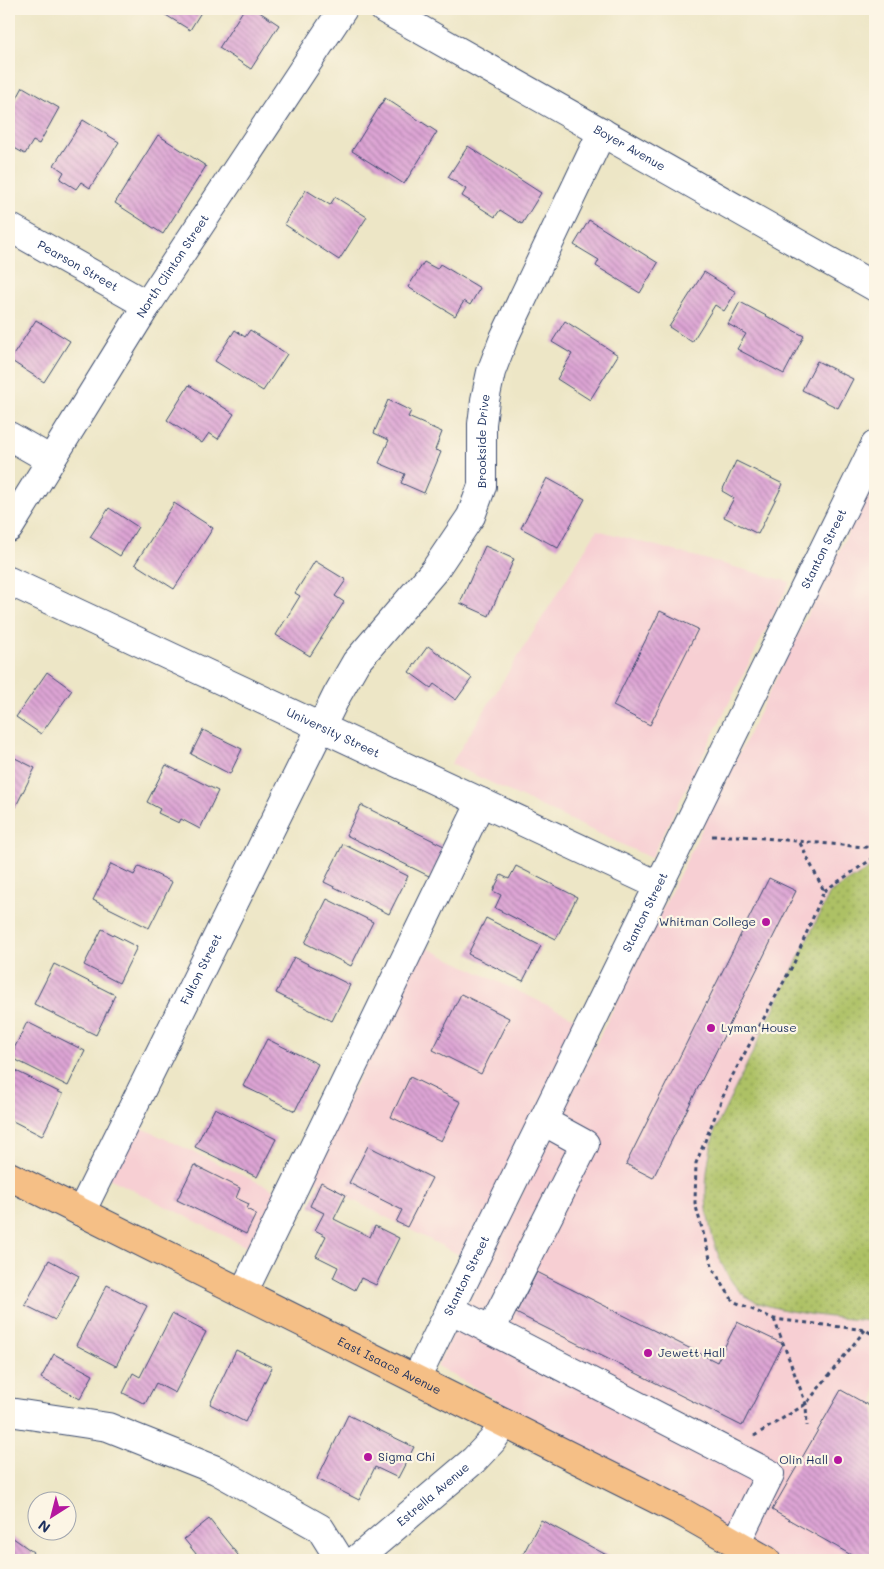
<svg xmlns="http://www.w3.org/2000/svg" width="884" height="1569" font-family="Mali,sans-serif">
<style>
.built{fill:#f7cfd3}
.green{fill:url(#green-dots);stroke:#647862}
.building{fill:url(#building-back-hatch)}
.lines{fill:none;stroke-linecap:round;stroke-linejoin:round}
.minor-casing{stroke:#3a4a6e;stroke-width:30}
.major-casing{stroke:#3a4a6e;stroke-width:30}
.path{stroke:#3a4a6e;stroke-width:3;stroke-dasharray:4 4;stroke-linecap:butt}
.minor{stroke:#fff;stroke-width:28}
.major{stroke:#f5bf86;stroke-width:28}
.poi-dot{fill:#b5179e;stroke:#fcf5e5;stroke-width:2}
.labels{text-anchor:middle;stroke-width:4.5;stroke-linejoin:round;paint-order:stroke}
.street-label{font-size:12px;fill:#1b2f5e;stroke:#fcf5e5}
.poi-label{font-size:12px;fill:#1b2f5e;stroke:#fcf5e5;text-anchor:start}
</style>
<defs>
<pattern id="green-dots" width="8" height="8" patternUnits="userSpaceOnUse" patternTransform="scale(1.25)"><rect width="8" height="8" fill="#adc165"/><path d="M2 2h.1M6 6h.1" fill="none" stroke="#8c9d56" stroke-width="1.8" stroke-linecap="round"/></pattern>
<pattern id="building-back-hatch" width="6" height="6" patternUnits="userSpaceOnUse" patternTransform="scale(1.25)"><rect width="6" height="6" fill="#dda4d4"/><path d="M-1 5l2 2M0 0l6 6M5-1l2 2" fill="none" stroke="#b286af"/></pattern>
</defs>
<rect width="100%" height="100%" fill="#fcf5e5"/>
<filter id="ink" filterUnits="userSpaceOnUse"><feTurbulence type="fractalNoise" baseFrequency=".02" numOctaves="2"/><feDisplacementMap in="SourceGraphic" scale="10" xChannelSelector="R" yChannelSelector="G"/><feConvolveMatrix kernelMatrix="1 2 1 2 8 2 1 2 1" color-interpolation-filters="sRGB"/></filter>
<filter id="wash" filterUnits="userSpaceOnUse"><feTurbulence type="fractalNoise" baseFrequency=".0096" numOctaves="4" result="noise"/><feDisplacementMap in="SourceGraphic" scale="20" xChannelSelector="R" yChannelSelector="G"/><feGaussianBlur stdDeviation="1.12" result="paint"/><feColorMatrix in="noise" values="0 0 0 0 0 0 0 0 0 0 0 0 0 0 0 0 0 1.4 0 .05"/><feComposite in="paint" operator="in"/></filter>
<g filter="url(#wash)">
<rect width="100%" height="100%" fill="#ede6c6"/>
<path class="built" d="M875,478V1560H775L437,1366Z
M597,530L790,582L651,858L451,764Z
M423,946L579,1020L473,1262L310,1178Z
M127,1121L290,1197L257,1252L99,1173Z"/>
<path class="green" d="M875,865V1325L868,1321C840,1318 767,1312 745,1296C720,1278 705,1220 706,1191C706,1170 710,1151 715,1130L830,893Z"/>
<g id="blocks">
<path class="building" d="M156,9H203L190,30Z
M244,9H255L279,25L251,69L219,48Z
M23,87L59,108L39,144L33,141L25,154L9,145V113Z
M385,98L437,132L404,184L352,151Z
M83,120L119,142L90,188L81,182L76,189L60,179L64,172L54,165Z
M158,135L206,166L163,234L115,203Z
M468,146L541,193L522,224L500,210L495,217L462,196L466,189L448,177Z
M306,190L330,205L335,197L367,217L339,260L284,224Z
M589,220L658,263L640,293L596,266L599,260L574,245Z
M424,262L437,269L440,264L480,288L470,305L464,301L455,316L408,287Z
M704,272L736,292L724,311L715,305L692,342L669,327Z
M740,302L804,336L784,374L737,349L746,334L728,324Z
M36,320L70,341L44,382L10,360Z
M565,321L618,355L590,400L557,379L572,354L552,342Z
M235,330L245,337L250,330L287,354L263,391L215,361Z
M817,361L853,379L838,408L802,390Z
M189,385L234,414L218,439L209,433L202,443L167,420Z
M388,400L411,411L408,417L442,432L435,450L441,452L424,493L401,483L405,474L379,463L389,440L374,433Z
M736,461L783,484L758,534L724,517L734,498L722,491Z
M547,478L585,499L558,548L521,528Z
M174,503L213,528L174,589L135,564Z
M109,508L138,527L120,556L90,537Z
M485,546L514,559L489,616L460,603Z
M315,561L346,580L335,596L344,602L310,656L276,635L300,596L295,593Z
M660,611L698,629L650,725L613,706Z
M428,646L472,678L456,700L434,684L431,688L409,672Z
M47,672L72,690L41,734L16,717Z
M203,730L242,749L230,774L191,754Z
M9,755L35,768L15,808L9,805Z
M166,765L218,791L200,829L181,819L179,823L158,813L160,809L147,802Z
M361,805L446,847L431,877L346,835Z
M343,844L408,876L389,914L324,882Z
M111,864L134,875L139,866L172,882L149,928L93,900Z
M516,866L577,897L556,939L495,908L501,895L493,891L501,875L509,879Z
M769,878L796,891L653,1178L626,1164Z
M327,899L373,922L351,966L305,943Z
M486,918L541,946L523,981L468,954Z
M102,929L137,947L119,983L84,965Z
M294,957L350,985L332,1021L276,993Z
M54,964L115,995L96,1035L34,1004Z
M461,994L509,1018L481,1074L433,1050Z
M27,1022L85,1051L68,1086L10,1057Z
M267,1039L318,1064L295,1111L243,1086Z
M14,1070L63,1094L42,1136L9,1119V1080Z
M410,1077L461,1102L441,1141L391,1117Z
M215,1108L276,1139L257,1177L195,1147Z
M368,1146L432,1178L407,1227L396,1222L402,1210L349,1183Z
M194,1165L240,1188L236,1198L249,1204L247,1209L256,1214L246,1234L177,1200Z
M321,1182L346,1195L334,1219L370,1237L375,1226L399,1238L376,1285L361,1278L355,1290L333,1278L338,1267L316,1256L326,1236L315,1230L324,1213L310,1206Z
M49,1260L79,1276L55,1320L25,1305Z
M537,1272L717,1362L737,1322L783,1344L742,1426L516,1313Z
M107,1285L147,1306L116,1366L76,1345Z
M172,1314L206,1332L175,1393L156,1383L145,1404L123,1393L133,1373L140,1377Z
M236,1350L272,1367L245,1422L210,1404Z
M54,1354L93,1375L80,1399L41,1378Z
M841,1390L875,1409V1560H860L772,1510Z
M348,1415L414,1447L398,1478L375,1467L359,1500L317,1479Z
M209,1519L242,1560H201L184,1539Z
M541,1520L616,1560H520Z
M9,1535L33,1552L28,1560H9Z"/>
</g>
</g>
<g filter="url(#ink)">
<use href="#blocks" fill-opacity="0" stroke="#3a4a6e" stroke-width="1"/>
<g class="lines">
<defs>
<g id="minor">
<path id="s1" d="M384,9L875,287"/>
<path id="s2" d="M9,227L147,305"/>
<path d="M9,436L51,460"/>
<path id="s3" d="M9,528L147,305L343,9"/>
<path id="s4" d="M9,581L658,885"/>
<path id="s5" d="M81,1212L337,695L356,662L434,571L471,516L482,486V424L485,400L491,372L504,338L602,132"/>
<path d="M243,1293L481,802"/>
<path d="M450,1309L770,1474L736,1543"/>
<path d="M491,1330L585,1144L543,1121"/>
<path id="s6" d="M416,1379L875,445"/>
<path d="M9,1412L108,1427L216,1470L320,1528L340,1560"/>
<path id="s7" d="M356,1560L474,1460L492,1441L504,1423"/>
</g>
<g id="major">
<path id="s8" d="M9,1176L678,1510L766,1560"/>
</g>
</defs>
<use href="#minor" class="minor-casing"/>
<use href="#major" class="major-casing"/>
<path class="path" d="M712,836H741L875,848
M800,843L824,891L794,963L729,1082L696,1163L695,1203L713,1269L733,1301L774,1319L866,1330L875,1336
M824,891L875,857
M774,1319L806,1404L807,1426
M754,1436L806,1404L865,1330"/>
<use href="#minor" class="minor"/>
<use href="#major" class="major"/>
</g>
</g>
<g class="poi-dot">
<circle cx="766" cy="922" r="5"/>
<circle cx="711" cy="1028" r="5"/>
<circle cx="648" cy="1353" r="5"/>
<circle cx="368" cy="1457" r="5"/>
<circle cx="838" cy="1460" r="5"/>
</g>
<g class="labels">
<g class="street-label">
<text dy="4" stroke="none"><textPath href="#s1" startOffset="282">Boyer Avenue</textPath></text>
<text dy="4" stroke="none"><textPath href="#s2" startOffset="79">Pearson Street</textPath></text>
<text dy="4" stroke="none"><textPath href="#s3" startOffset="309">North Clinton Street</textPath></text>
<text dy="4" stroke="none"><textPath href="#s5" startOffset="878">Brookside Drive</textPath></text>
<text dy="4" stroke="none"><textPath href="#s6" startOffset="925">Stanton Street</textPath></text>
<text dy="4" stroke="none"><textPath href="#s4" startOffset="358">University Street</textPath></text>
<text dy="4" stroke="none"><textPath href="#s6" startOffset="520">Stanton Street</textPath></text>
<text dy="4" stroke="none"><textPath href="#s5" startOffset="271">Fulton Street</textPath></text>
<text dy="4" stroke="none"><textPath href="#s6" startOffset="115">Stanton Street</textPath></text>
<text dy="4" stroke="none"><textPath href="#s8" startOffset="425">East Isaacs Avenue</textPath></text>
<text dy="4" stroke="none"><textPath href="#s7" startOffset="101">Estrella Avenue</textPath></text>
</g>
<g class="poi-label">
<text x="756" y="926" text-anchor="end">Whitman College</text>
<text x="721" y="1032">Lyman House</text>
<text x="658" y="1357">Jewett Hall</text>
<text x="378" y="1461">Sigma Chi</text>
<text x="828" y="1464" text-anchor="end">Olin Hall</text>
</g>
</g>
<rect width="884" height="1569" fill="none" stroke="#fcf5e5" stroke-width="30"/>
<g transform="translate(52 1516) rotate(216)"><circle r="24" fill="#fcf5e5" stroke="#a2a6af"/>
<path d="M0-4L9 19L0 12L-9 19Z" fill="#b5179e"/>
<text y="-8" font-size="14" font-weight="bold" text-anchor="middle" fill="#1b2f5e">N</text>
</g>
</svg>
